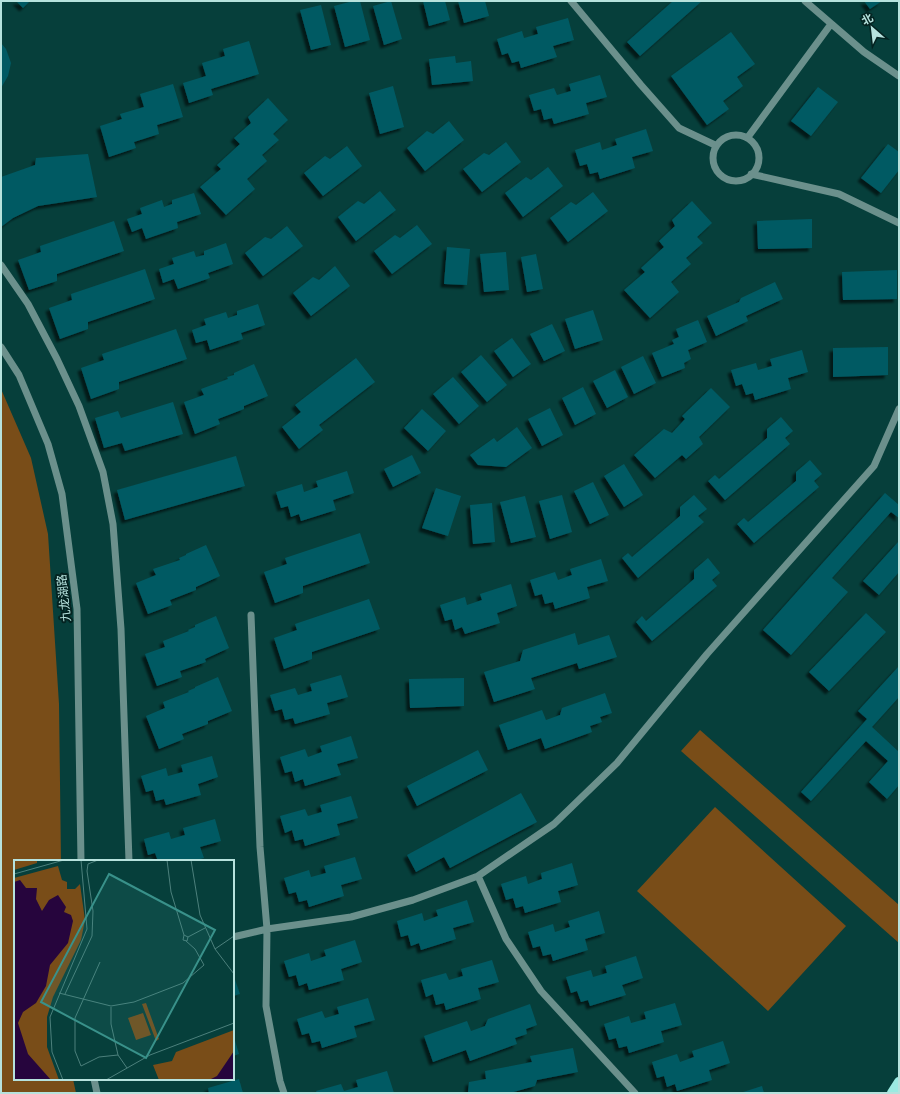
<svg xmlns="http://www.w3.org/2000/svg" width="900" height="1094" font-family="'DM Sans','Noto Sans SC',sans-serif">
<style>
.green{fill:#794d18}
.building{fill:#005a63;filter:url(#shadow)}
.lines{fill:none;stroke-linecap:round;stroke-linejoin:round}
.minor{stroke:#6b908c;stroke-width:7}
.major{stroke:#9beae1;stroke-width:10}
.labels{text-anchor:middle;stroke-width:4;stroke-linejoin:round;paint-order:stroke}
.street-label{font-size:12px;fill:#b6e2dd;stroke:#042321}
.inset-road{fill:none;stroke:#4c807c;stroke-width:1}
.view{fill:#39918a;fill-opacity:0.15;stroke:#39918a;stroke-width:2}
.inset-edge{fill:none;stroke:#b6e2dd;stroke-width:2}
</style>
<defs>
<filter id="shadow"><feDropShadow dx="-3.5" dy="3.5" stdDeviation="1" flood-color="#0009"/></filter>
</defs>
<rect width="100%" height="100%" fill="#063f3b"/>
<path class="green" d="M1,389L31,458L48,534L59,704L61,861H15V1079H73L76,1093H1Z
M700,730L899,905V943L681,751Z
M715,807L846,926L768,1011L637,891Z"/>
<path class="building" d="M16,1H30L23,8Z
M353,1H360L370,40L345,47L334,6Z
M391,1L402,39L384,45L373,6Z
M423,1H445L450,20L429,26Z
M458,1H485L489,16L464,23Z
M673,1H702L640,56L627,42Z
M864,1H882L870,9Z
M321,5L331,45L311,50L300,10Z
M568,18L574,40L553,46L557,57L521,68L519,61L512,63L508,53L502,55L497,39L522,31L524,38L538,34L536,27Z
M731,32L755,64L737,77L743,86L723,101L729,109L707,125L671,76Z
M249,41L259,74L211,89L213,95L189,103L183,83L206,76L202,63L225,56L223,49Z
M1,43L6,49L11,63L8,76L1,88Z
M455,56L456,63L471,61L473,81L432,85L429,59Z
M600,75L607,97L586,103L589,114L554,124L552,118L544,120L541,109L534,111L529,95L554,88L557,95L571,91L569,84Z
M173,84L183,117L157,125L159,134L134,142L136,148L109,157L100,126L122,119L120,114L144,107L140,94Z
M393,86L404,127L380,134L369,93Z
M818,87L838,102L811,136L791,121Z
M268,98L288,120L273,134L279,140L262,155L267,161L247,179L255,189L226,215L200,187L221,169L217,165L240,144L234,138L251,123L248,117Z
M449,121L464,140L425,171L407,148L427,131L433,134Z
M646,129L653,151L632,157L635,168L600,179L598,172L590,174L587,164L580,166L575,150L600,142L602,150L617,145L615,139Z
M506,142L521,162L482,192L463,169L484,153L489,155Z
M888,144L899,152V170L881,193L861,178Z
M347,146L362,166L323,196L304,173L325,156L330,159Z
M88,154L97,197L38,206L13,218L1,227V177L35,165L36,158Z
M548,167L563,186L523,217L505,193L526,177L531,180Z
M380,191L396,210L356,241L338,217L358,201L364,204Z
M593,192L608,211L568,242L550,218L571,202L576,205Z
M194,193L201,214L177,222L178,228L146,239L142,228L132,232L127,219L142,214L140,208L162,200L164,207L172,204V200Z
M692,201L712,223L697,237L703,243L686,258L691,264L671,282L679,292L650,318L624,290L645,272L641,268L664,247L659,241L675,226L672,220Z
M812,219V248L758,249L757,221Z
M114,221L124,251L57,274V281L29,290L18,260L41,252L40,246Z
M417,225L432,244L392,274L374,251L395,235L400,238Z
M287,226L303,246L263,276L245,253L265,237L271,239Z
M226,243L233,264L208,273L210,278L178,289L174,279L163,283L159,269L174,264L172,258L194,251L196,257L204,255V251Z
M447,247L470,249L467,285L444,284Z
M506,252L509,290L484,292L480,254Z
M536,254L543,289L527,292L521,257Z
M335,266L350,286L311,316L293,293L313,277L319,280Z
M145,269L155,299L88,322V329L60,339L49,308L72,300L71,294Z
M897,270V299L843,300L842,272Z
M775,282L783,299L746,316L748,321L716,336L707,316L739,302L741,298Z
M258,304L265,325L241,333L243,339L210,350L207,340L196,343L192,330L206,325L204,319L226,312L228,318L237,315V311Z
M593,310L603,340L575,349L565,319Z
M698,320L707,342L688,350L691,359L684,363L685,368L662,377L652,353L674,344L672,340L679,337L676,329Z
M552,324L565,351L544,361L530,334Z
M176,329L187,359L119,382V389L91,399L81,368L104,360L102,354Z
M512,338L531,364L513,377L494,351Z
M888,347V375L833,377V348Z
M802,350L808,372L788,378L791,389L755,400L753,393L746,395L742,384L736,386L731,370L756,363L758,370L772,366L770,359Z
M481,355L507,385L487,402L461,372Z
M643,356L656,383L634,394L621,367Z
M356,358L375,382L319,425L323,430L299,449L282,427L301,412L295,405Z
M254,364L268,396L244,406V409L218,419L220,424L195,434L184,402L204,395L201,389L228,379L227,377L234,375V373Z
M615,370L628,397L607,408L593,381Z
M453,377L479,406L459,424L433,394Z
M583,387L596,414L575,425L562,398Z
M711,388L730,407L699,437L703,444L686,459L682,455L655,478L634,455L664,429L672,433L685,419L682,416Z
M173,402L183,434L125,451L122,443L104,448L95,418L118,411L121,418Z
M550,408L563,435L542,446L528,419Z
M422,409L446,431L428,451L404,428Z
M781,417L793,431L785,438L790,444L725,500L708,481L715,475L719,479L767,438V429Z
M517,427L532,448L506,467L478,465L470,455L494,438L497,442Z
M412,455L421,473L393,487L384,469Z
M236,456L245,486L125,520L117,490Z
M810,460L822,474L814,481L819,487L754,543L737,524L744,518L748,522L796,481V472Z
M624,464L643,495L624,507L604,476Z
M347,471L354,493L333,500L336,510L301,521L299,514L291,517L288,506L281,508L276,492L302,484L304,492L318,487L316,481Z
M593,482L609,515L590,524L574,491Z
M436,488L461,496L448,536L422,528Z
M885,493L899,505V518L891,512L832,578L848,592L791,655L763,630Z
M562,495L572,532L550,539L539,501Z
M694,495L707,509L698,516L704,522L638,578L622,558L628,553L632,557L680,516V507Z
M525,496L536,537L511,543L500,502Z
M492,503L495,542L473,544L470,505Z
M360,533L370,563L303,586V593L275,603L264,572L287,564L285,558Z
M899,541V572L879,595L863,581Z
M206,545L220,576L196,587V590L170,600L172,605L148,614L136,583L156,575L153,569L180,560L179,558L186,555V554Z
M708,558L720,573L712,580L717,586L652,641L636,622L642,616L646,621L694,579V570Z
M601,559L608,581L587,587L590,598L555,609L553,602L545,604L542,594L535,596L530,580L555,572L558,580L572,575L570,569Z
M511,584L517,606L497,613L500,623L465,634L462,627L455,630L452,619L445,621L440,605L465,597L467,605L482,600L480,594Z
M369,599L380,629L312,652V659L284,669L274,638L297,630L295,624Z
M866,613L886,632L829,691L809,672Z
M216,616L229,648L205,659L206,662L180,671L182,677L157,686L145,654L165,647L163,641L189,631L188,630L195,627V625Z
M575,633L578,645L609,635L617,657L579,669L577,663L531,678L535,689L494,702L484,672L520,661L523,650Z
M899,666V697L872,727L899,752V785L887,799L869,782L888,761L866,741L811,801L801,792L867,719L858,711Z
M341,675L348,697L327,703L330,714L295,724L293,718L285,720L282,709L275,711L270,695L295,688L298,695L312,691L310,684Z
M218,677L232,711L208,721V724L182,734L184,739L159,749L146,716L165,708L163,702L189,692L188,691L195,688V687Z
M464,678V706L410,708L409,679Z
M605,693L612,713L600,717L602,722L590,726L592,732L545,749L541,738L508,750L499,725L542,710L546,720L560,715L562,708Z
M351,736L358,758L337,764L341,775L305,786L303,779L295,782L292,771L285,773L280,757L305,749L308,757L322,752L320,746Z
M478,750L488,770L417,806L407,786Z
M212,756L218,777L198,784L201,795L166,805L164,799L156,801L153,790L146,792L141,776L166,768L168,776L183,772L181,765Z
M521,793L537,822L450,868L444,857L416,872L407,855Z
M351,796L358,818L337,824L340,835L305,846L303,839L295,841L292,830L285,833L280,816L305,809L308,816L322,812L320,805Z
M215,819L221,841L200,847L204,858L193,861H158L155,853L148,855L144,839L169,832L171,839L185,835L183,828Z
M355,857L362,879L341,885L344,896L309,907L307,900L299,902L296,892L289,894L284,878L309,870L311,877L326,873L324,866Z
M572,863L578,885L558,891L561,902L525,913L523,906L516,908L513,898L506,900L501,884L526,876L528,884L542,879L541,873Z
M467,900L474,922L453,928L456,939L421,950L419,943L411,946L408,935L401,937L397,921L422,913L424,921L438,916L436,910Z
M599,911L605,933L585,939L588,950L553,961L551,954L543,956L540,946L533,948L528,932L553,924L555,932L570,927L568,921Z
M355,940L362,962L341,969L344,980L309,990L307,983L299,986L296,975L289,977L284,961L309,953L311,961L326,956L324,950Z
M636,956L643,978L622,985L626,995L590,1006L588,1000L581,1002L577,991L571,993L566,977L591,970L593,977L607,973L605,966Z
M492,960L499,982L478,988L481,999L446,1010L444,1003L436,1005L433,994L426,997L421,980L446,973L449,980L463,976L461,969Z
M233,974L240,994L233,996Z
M368,998L375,1020L354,1026L357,1037L322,1048L320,1041L312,1043L309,1033L302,1035L297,1019L322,1011L325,1018L339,1014L337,1007Z
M675,1003L682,1025L661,1031L664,1042L629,1053L627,1046L619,1048L616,1038L609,1040L604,1024L629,1016L631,1023L646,1019L644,1012Z
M530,1004L537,1025L526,1029L527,1034L515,1038L517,1044L470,1061L466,1050L433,1062L424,1036L467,1021L471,1031L485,1026L488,1019Z
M233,1034L239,1054L233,1056Z
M723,1041L730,1063L709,1070L712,1080L677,1091L675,1084L667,1087L664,1076L657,1078L652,1062L677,1054L680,1062L694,1057L692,1051Z
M573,1048L578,1072L537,1080L535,1086L510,1093H465L468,1092L469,1082L486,1079L485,1071L532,1062L530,1056Z
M387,1071L394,1093H317L316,1091L341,1084L344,1091L358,1087L356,1080Z
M239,1079L243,1093H209L208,1088Z
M762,1086L764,1093H740Z"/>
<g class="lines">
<path class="minor" d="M571,1L641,85L679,128L715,145
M805,1L864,52L899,76
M713 158a23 23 0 1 1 46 0a23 23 0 1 1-46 0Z
M748,137L831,24
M751,174L839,194L899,223
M1,265L28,304L57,359L79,406L103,472L113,524L121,629L129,861
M1,347L19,375L48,444L62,494L77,609L81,861
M251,615L260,847L267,929L266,1006L280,1081L284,1093
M478,876L506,939L541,991L635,1093
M233,937L267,929L351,917L413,900L478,876L554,824L617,763L707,654L874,466L899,409
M94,1079L97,1093"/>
<path class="major" d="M892,1093L899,1082"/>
</g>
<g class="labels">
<g class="street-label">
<text transform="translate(64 598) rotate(-96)" y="4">九龙湖路</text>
</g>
</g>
<g transform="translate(14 860)">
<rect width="220" height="220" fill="#063f3b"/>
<path d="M0,0H23V3L0,10ZM44,6L48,20L53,22V29H61L66,24L71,60L67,80L39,137L33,157V187L45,220H0V18ZM132,143L145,179L142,181L128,144ZM129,153L137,175L122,180L114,158ZM220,170V220H145L139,205L158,201L162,192Z" fill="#794d18"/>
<path d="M6,20L12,28H23L22,39L28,51L35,40L44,35L52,47L50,52L57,55L59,61L54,83L36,105L32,126L22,143L9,152L4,163L14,194L37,220H0V22ZM220,191V220H195L203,216Z" fill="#26053d"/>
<path class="inset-road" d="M153,0L157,32L170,75M177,0L186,55L201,89L220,114M0,14L50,0M174,77L173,81L169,80L170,75L174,77L191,68M201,89L220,76M86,102L61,158V191L67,206L85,197L104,195M45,133L97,146L120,142L169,123L190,105L181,89L172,81M51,134L78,76L79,51L73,11L74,4L84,0M97,147V164L104,195L113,208M49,220L38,192L36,157L73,69L67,0M92,220L136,195L220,163"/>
<path class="view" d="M95,14L201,70L132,198L27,142Z"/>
<rect width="220" height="220" class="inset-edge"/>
</g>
<rect width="900" height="1094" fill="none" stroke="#b6e2dd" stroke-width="4"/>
<g transform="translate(872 28) rotate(332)" stroke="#042321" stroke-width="3" paint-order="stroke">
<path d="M0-3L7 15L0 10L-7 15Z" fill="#b6e2dd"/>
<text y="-6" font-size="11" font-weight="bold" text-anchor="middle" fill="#b6e2dd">北</text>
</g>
</svg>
